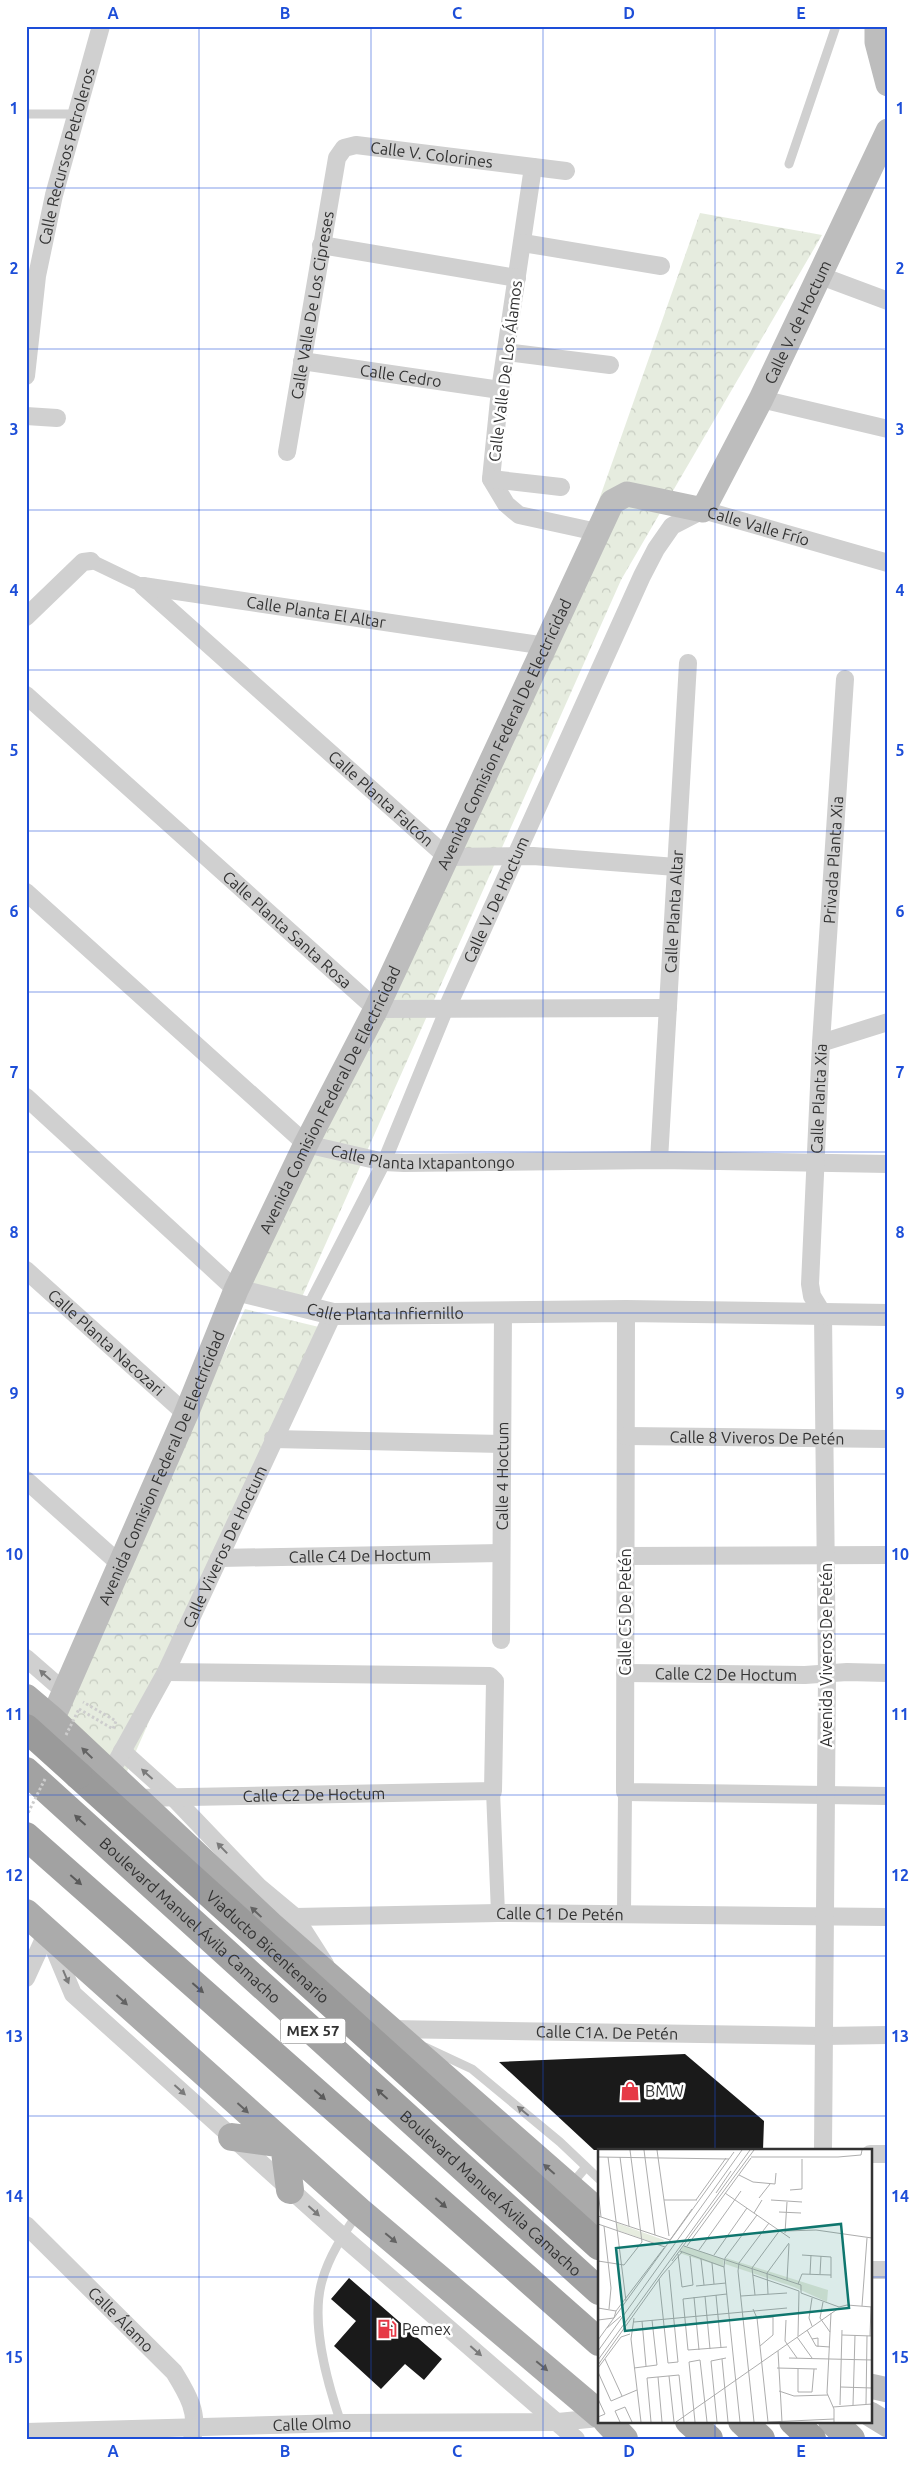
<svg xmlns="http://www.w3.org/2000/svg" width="914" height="2465" font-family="Ubuntu,sans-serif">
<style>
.forest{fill:url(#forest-crowns)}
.building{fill:#1a1a1a}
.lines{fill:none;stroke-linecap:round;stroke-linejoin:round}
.path{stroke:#cdcdcd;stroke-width:3;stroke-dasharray:2.5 2.5;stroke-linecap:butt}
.service{stroke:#d0d0d0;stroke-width:9}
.pedestrian{stroke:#d0d0d0;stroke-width:14}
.minor{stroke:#d0d0d0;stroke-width:18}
.tertiary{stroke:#d0d0d0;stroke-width:22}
.secondary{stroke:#bdbdbd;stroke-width:25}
.primary{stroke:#ababab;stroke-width:28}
.trunk{stroke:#a2a2a2;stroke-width:28}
.motorway{stroke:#9a9a9a;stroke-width:28}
.path-bridge{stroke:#cdcdcd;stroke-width:3;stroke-dasharray:2.5 2.5;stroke-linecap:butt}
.motorway-bridge{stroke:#9a9a9a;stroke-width:28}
.oneway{fill:#7a7a7a}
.oneway2{fill:#636363}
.oneway3{fill:#5a5a5a}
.grid{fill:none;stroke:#1d4ed8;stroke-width:1;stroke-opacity:0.55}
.labels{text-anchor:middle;stroke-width:5;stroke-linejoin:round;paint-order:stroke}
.shield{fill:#fff;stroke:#707070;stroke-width:1}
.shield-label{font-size:15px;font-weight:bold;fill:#333}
.street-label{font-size:16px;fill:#333;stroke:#fff}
.poi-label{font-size:16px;fill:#333;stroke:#fff;text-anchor:start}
.inset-road{fill:none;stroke:#adadad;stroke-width:1}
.view{fill:#0f766e;fill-opacity:0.15;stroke:#0f766e;stroke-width:2.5}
.inset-edge{fill:none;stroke:#333;stroke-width:2.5}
.neatline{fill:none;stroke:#1d4ed8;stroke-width:2}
.grid-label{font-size:16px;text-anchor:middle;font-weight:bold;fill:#1d4ed8}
</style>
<defs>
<pattern id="forest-crowns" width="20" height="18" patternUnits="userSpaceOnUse" patternTransform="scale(1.25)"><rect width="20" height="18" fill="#e6ecdf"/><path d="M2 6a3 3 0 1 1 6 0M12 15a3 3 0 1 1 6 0" fill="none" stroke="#c6cbc0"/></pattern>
</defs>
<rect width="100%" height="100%" fill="#fff"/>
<path class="forest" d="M700,213L822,235L621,580L302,1297L239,1282L568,588Z
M245,1309L323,1328L121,1785L52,1720Z"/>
<path class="building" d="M685,2054L764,2121L763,2150H594L499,2062Z
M349,2278L442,2359L424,2380L405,2364L381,2389L334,2346L356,2321L331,2299Z"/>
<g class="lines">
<path class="path" d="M79,1709L113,1729L116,1721L83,1702"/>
<path class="service" d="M26,114H77
M789,164L836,26
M425,2047L472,2069L560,2142L599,2179
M570,2186L586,2167
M341,2423C327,2382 310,2323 322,2281C329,2256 343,2235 358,2213"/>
<path class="pedestrian" d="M91,561L143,586
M309,1308L384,1162L447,1008
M493,1791L498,1913
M624,1913L625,1792"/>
<g class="minor">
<path d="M533,167L500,390L491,479L506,504L519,515L597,532"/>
<path d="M523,243L661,266"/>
<path d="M321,245L517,278"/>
<path d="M821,276L888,301"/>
<path d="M506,352L610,365"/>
<path id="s1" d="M302,361L500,390"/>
<path id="s2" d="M26,376L37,276L54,195L101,26"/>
<path d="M761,399L888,429"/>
<path d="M26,416L57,418"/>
<path id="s3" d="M287,452L337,158L344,148L356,145L566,171"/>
<path d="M491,479L561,487"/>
<path id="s4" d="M143,586L447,857L533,856L676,867"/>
<path id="s5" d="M143,586L546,646"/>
<path d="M26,617L83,562L91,561"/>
<path id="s6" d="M26,695L376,1009L668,1008"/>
<path id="s7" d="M26,892L306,1144L384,1162L404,1163L659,1160L888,1164"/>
<path id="s8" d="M447,1008L642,576L656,549L672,526L703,510L888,563"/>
<path d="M821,1043L888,1022"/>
<path d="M26,1097L236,1290"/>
<path id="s9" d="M659,1160L688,663"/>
<path id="s10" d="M26,1270L186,1414"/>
<path d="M626,1311L625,1792L888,1796"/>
<path id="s11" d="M626,1436L888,1439"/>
<path d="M273,1439L502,1444"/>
<path d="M26,1480L121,1565"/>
<path d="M625,1556L888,1555"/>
<path id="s12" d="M219,1558L501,1553"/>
<path id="s13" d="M501,1640L503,1312"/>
<path d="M26,1658L65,1692"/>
<path id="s14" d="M625,1673L805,1675L847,1672L888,1673"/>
<path d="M122,1751L172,1796L259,1887L295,1917L325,1964"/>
<path id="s15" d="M109,1775L166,1672L333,1314"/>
<path id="s16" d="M135,1798L493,1791L495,1681L490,1676L166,1672"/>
<path id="s17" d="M295,1917L498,1913L888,1917"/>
<path d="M50,1939L73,1994L342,2236L576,2439"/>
<path d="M26,1978L47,1932"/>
<path id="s18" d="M391,2029L824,2036L888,2035"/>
<path id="s19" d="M823,2150L827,1674L823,1314L812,1296L810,1284L821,1043L845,679"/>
<path d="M870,2154H888"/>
<path id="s20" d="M26,2225L174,2372C187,2393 200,2414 192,2439"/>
<path d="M870,2270H888"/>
<path id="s21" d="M26,2432L341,2423L558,2422L599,2418"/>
</g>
<path class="tertiary" id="s22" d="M236,1290L333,1314L626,1311L888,1315"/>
<g class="secondary">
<path d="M877,26V42L888,84"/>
<path id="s23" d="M52,1720L186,1414L236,1290L306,1144L376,1009L612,502L627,494L703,510L761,399L888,131"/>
<path d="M870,2386L888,2390"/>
<path d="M870,2414L888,2425"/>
</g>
<path class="primary" d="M26,1698L52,1720L270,1925L599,2213
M26,1913L359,2211L599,2414
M232,2137L284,2144L290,2190
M607,2421L624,2439
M832,2421L851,2439"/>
<g class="trunk">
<path id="s24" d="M26,1771L599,2291"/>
<path d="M26,1836L599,2342"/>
<path d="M689,2421L709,2439"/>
<path d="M742,2421L761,2439"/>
</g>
<g class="motorway">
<path id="s25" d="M78,1775L599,2246"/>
<path d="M793,2421L812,2439"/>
</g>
<path class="path-bridge" d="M66,1735L79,1709
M26,1817L46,1777"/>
<path class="motorway-bridge" d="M26,1728L78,1775"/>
</g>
<defs><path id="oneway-solid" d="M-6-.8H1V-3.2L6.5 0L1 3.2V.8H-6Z" transform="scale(1.25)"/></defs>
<g class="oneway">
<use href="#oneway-solid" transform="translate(45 1675) rotate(-138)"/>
<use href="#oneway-solid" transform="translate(147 1774) rotate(-138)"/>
<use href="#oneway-solid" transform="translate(222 1848) rotate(-134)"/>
<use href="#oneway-solid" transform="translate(66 1977) rotate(67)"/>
<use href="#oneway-solid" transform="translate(180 2090) rotate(42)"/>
<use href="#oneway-solid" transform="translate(523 2111) rotate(-140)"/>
<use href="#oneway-solid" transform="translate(314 2211) rotate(42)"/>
<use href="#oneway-solid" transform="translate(476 2351) rotate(41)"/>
</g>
<g class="oneway2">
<use href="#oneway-solid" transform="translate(87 1753) rotate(-136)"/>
<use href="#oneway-solid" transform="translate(256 1912) rotate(-137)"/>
<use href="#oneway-solid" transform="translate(122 2000) rotate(42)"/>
<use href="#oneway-solid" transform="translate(243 2108) rotate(42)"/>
<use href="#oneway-solid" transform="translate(549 2169) rotate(-139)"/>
<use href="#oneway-solid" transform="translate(391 2238) rotate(40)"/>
<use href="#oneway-solid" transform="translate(542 2366) rotate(40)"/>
</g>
<g class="oneway3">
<use href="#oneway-solid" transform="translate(80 1820) rotate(-138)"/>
<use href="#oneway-solid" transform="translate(76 1880) rotate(41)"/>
<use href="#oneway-solid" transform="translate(198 1988) rotate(41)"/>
<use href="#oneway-solid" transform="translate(382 2094) rotate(-138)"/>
<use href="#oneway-solid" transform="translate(320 2095) rotate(41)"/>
<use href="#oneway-solid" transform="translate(441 2203) rotate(41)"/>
</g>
<path class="grid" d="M199,26V2439M371,26V2439M543,26V2439M715,26V2150M26,188H888M26,349H888M26,510H888M26,670H888M26,831H888M26,992H888M26,1152H888M26,1313H888M26,1474H888M26,1634H888M26,1795H888M26,1956H888M26,2116H888M26,2277H599M870,2277H888M715,2421V2439"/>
<defs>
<symbol id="shop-bare" viewBox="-9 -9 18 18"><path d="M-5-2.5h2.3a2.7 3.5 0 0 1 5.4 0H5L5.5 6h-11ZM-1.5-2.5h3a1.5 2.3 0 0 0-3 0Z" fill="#e63946" stroke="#fff" stroke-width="2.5" paint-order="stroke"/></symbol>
<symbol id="fuel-bare" viewBox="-9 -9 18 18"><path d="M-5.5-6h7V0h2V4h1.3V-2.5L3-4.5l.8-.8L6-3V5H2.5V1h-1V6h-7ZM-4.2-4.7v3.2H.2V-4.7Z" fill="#e63946" stroke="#fff" stroke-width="2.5" paint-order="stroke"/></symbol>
</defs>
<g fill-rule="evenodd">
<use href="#shop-bare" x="616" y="2077" width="28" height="28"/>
<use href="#fuel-bare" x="373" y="2315" width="28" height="28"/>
</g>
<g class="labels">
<rect class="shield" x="280.5" y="2018.5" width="65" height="25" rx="4"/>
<g class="shield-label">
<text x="313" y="2036">MEX 57</text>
</g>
<g class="street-label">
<text dy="6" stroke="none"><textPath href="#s3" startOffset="399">Calle V. Colorines</textPath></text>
<text dy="6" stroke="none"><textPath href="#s2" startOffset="224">Calle Recursos Petroleros</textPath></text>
<text dy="6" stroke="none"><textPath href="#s3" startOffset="149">Calle Valle De Los Cipreses</textPath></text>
<text dy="6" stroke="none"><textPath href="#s23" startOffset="1646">Calle V. de Hoctum</textPath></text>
<text transform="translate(505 371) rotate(-83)" y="6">Calle Valle De Los Álamos</text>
<text dy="6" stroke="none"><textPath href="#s1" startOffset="100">Calle Cedro</textPath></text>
<text dy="6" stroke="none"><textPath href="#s8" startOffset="625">Calle Valle Frío</textPath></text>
<text dy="6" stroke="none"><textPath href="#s5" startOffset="175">Calle Planta El Altar</textPath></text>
<text dy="6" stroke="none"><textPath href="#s23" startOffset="1085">Avenida Comision Federal De Electricidad</textPath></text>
<text dy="6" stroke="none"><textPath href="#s4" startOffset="319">Calle Planta Falcón</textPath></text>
<text dy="6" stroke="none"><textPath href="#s19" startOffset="1294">Privada Planta Xia</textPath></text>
<text dy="6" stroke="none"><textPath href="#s8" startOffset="119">Calle V. De Hoctum</textPath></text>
<text dy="6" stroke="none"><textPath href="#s9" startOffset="249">Calle Planta Altar</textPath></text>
<text dy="6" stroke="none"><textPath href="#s6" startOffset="351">Calle Planta Santa Rosa</textPath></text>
<text dy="6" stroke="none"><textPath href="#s23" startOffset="680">Avenida Comision Federal De Electricidad</textPath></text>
<text dy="6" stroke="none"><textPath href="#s19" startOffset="1055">Calle Planta Xia</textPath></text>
<text dy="6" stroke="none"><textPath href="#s7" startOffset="495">Calle Planta Ixtapantongo</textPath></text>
<text dy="6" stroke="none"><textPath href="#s22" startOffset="152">Calle Planta Infiernillo</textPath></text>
<text dy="6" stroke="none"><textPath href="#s10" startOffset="108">Calle Planta Nacozari</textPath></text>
<text dy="6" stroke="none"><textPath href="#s11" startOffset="131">Calle 8 Viveros De Petén</textPath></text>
<text dy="6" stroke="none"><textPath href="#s23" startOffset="275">Avenida Comision Federal De Electricidad</textPath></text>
<text dy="6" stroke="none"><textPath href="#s13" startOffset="164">Calle 4 Hoctum</textPath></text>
<text dy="6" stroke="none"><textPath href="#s15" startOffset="256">Calle Viveros De Hoctum</textPath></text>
<text dy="6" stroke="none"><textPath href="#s12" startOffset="141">Calle C4 De Hoctum</textPath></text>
<text transform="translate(625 1612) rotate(-90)" y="6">Calle C5 De Petén</text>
<text transform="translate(826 1655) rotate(-90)" y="6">Avenida Viveros De Petén</text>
<text dy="6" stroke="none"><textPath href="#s14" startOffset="101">Calle C2 De Hoctum</textPath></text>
<text dy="6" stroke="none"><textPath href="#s16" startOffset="179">Calle C2 De Hoctum</textPath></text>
<text dy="6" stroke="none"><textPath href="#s17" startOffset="265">Calle C1 De Petén</textPath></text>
<text dy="6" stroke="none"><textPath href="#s24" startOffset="222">Boulevard Manuel Ávila Camacho</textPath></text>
<text dy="6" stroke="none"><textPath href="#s25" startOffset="256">Viaducto Bicentenario</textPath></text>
<text dy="6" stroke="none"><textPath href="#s18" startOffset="216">Calle C1A. De Petén</textPath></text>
<text dy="6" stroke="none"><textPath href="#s24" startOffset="628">Boulevard Manuel Ávila Camacho</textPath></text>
<text dy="6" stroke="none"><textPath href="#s20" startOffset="134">Calle Álamo</textPath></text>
<text dy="6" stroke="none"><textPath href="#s21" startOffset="286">Calle Olmo</textPath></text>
</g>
<g class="poi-label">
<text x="645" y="2097">BMW</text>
<text x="402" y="2335">Pemex</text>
</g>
</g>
<g transform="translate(598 2149)">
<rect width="274" height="274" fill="#fff"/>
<path d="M19,74L66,91L63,96L19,81ZM86,97L126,110L125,118L81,104ZM128,109L230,141L229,153L196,138L127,115Z" fill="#e6ecdf"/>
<path class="inset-road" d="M46,1L57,86M59,1L71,87M0,8L131,10M10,8L28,152M22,8L31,77M153,8H240L263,6L264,1M141,26L155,33L177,35L178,24M0,41L3,68M192,41L204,40V10M118,44L133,22M127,44L192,89M161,49L172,35M66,51H99M98,51L128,9M173,51L204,53M181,63L203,64M156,64L164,51M0,67L72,91L94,60M0,75L67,98M6,77L13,139L11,160M187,82L218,81L274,89M187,84L189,53M86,97L203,136V144L241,158L249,156L274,158M89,97L153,9M101,101L143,42M82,102L126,118M80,105L84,138L95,136L92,107M116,106L149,59M204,106L233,108V129M103,110L106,136M0,112L26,116L44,93L32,1M74,112L156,1M114,114L116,135M212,125L213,106M222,125L223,107M64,126L84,103M155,126L201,142L200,187M61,130L70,214L80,213L71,121M189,131L191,95M200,135L204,125L233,126M98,137L128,134M129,145L85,150L90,201L129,198M170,145L169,124L191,94M118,146L123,199M157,146L154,119L182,81M107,147L112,200M143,147L189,144M96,148L101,201M214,149L211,169L214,177M225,153L222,169L232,183M264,157L269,89M0,159L18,162M155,160L159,169L170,273M233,164L229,244L236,260V273M36,169L33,190L43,273M159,169L175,168V186L162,197M0,171L16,169L18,162L66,99M188,171L187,192L199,209M44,172L48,217M36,173L189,159M9,179L23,167M209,181L218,197L232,198M244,186L274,187M272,187L273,158M199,188L214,209M214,190L220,189V198M0,191L136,3M0,202L144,1M180,202L184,273M191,209L274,211M7,210L24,247M124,210L130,273M0,211L152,1M0,216L64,126M0,219L23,188L32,185M36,219L59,216L54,171M179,219L219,220M200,220V243H214L216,220M0,223L13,252L39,241M71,227L76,273M60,228L64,273M243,238L274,239M181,242L196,247L230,246M0,250L7,265L0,268M268,255L269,187M242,256L244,181M255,256L257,186M235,258L274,255M22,273L17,262L27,258L34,273M53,273L49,229L81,226L86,273M78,273L241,159M97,273L91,213L102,211L109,273M119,273L113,212L128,209M142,273L126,118L127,109L159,66M156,273L140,122L141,114L171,74M171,273L236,270"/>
<path class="view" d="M243,75L251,159L27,182L18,99Z"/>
<rect width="274" height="274" class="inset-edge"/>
</g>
<rect width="914" height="2465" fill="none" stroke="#ffffff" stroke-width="55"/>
<rect x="28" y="28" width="858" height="2410" class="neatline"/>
<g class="grid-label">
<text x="113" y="19">A</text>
<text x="285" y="19">B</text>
<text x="457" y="19">C</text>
<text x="629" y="19">D</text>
<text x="801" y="19">E</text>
<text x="14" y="114">1</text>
<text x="900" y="114">1</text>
<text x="14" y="274">2</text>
<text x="900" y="274">2</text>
<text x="14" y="435">3</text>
<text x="900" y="435">3</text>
<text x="14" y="596">4</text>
<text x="900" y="596">4</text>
<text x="14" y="756">5</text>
<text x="900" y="756">5</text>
<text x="14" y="917">6</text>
<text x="900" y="917">6</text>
<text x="14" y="1078">7</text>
<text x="900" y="1078">7</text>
<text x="14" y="1238">8</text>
<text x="900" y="1238">8</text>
<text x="14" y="1399">9</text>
<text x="900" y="1399">9</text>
<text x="14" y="1560">10</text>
<text x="900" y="1560">10</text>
<text x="14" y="1720">11</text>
<text x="900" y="1720">11</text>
<text x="14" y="1881">12</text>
<text x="900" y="1881">12</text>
<text x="14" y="2042">13</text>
<text x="900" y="2042">13</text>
<text x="14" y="2202">14</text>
<text x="900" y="2202">14</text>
<text x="14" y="2363">15</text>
<text x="900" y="2363">15</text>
<text x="113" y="2457">A</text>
<text x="285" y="2457">B</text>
<text x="457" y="2457">C</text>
<text x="629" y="2457">D</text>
<text x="801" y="2457">E</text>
</g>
</svg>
